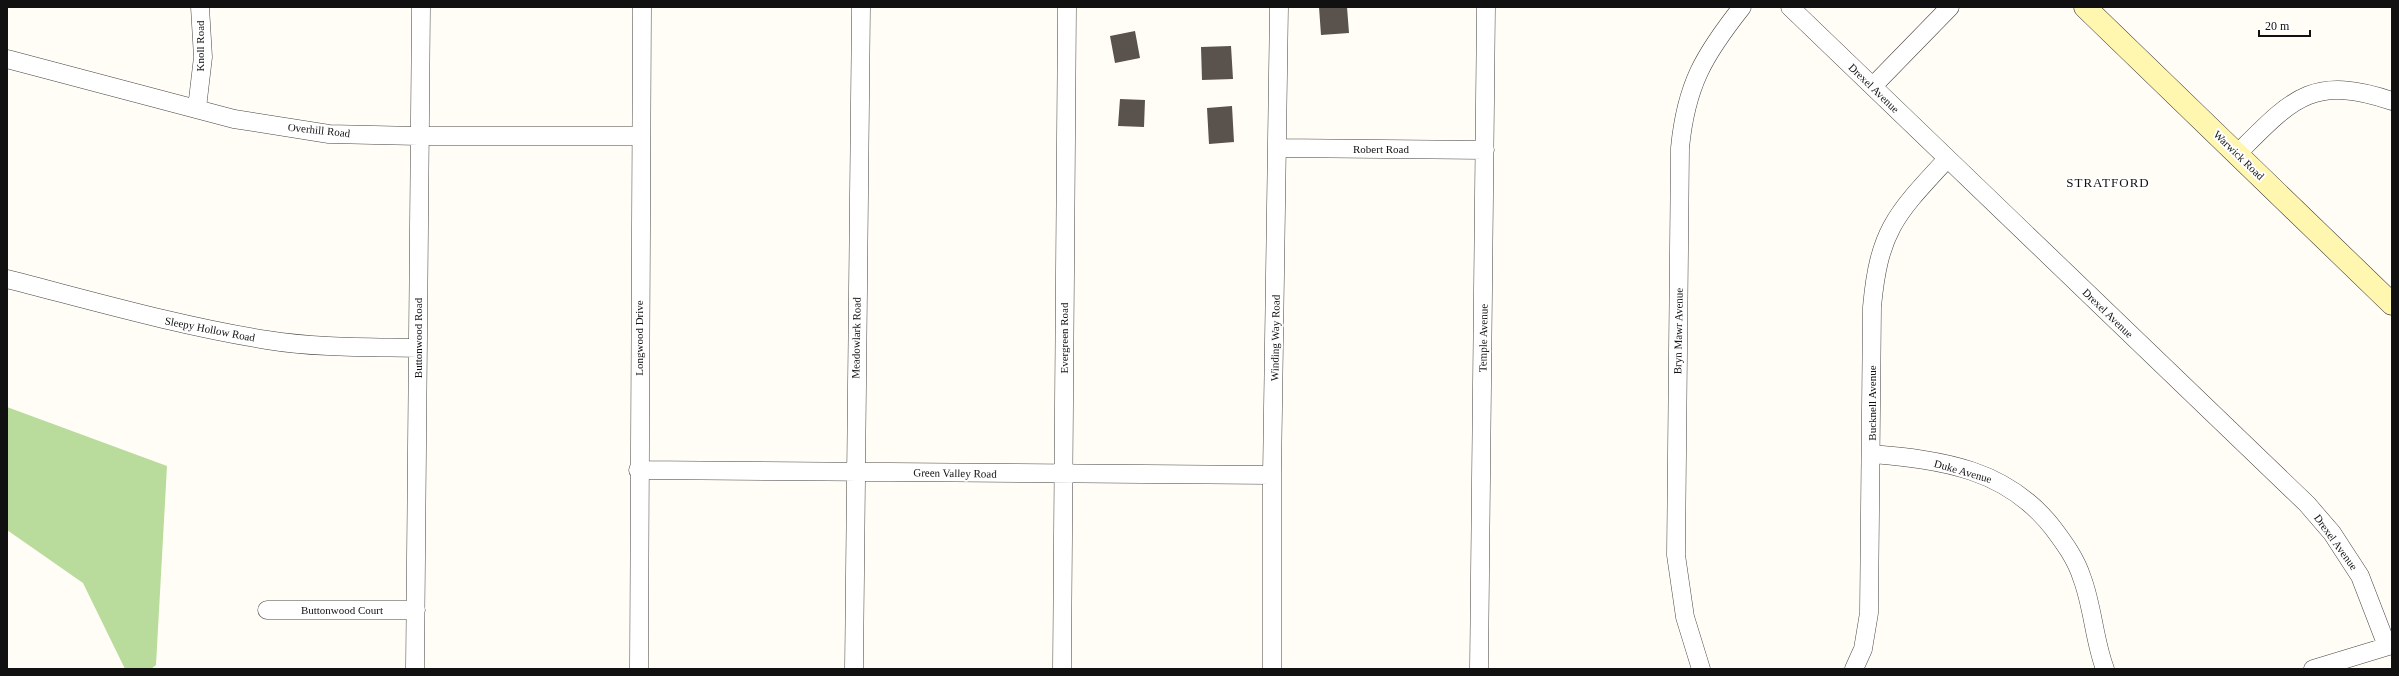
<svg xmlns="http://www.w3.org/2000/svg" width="2399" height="676" font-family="'Times New Roman',serif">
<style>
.forest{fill:#b9dc9c}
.building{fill:#5a524d}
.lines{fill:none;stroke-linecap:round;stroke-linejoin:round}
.street-casing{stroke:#444;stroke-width:19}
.secondary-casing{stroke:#333;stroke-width:23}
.street{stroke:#fff;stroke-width:18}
.secondary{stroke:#fff6b0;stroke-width:22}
.labels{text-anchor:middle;stroke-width:4;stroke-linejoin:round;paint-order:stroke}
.street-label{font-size:11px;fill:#111;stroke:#fff}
.quarter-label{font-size:13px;letter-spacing:1px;fill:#111;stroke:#fff}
</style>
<rect width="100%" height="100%" fill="#fffdf5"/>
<path class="forest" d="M7,407L167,466L156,665L151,669H125L83,583L7,530Z"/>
<path class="building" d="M1319,7H1347L1349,33L1321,35Z
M1135,31L1140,58L1115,63L1110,36Z
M1231,46L1233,79L1202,80L1201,47Z
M1120,99L1145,100L1144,127L1118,126Z
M1232,106L1234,142L1209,144L1207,108Z"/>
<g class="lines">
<defs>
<path id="street" d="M1790,7L2307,504L2332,533L2360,576L2387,646
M7,59L234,119L329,134L418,136H640
M1873,86L1950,7
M197,108L203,57L200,7
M1278,148L1485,150
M2238,153C2292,99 2312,74 2392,101
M7,279C93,301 179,326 267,340C316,348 368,347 418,348
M1872,454C1943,460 2007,469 2053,528C2065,544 2076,559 2082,578C2093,607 2094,640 2105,669
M638,470L1272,475
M267,610H416
M415,669L421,7
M639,669L642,7
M854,669L861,7
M1062,669L1067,7
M1272,669V475L1279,7
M1479,669L1486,7
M1701,669L1685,617L1676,555L1680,148C1686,85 1704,55 1742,7
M1854,669L1863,649L1869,613L1872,307C1879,230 1896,214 1947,159
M2313,669L2392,645"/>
<path id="secondary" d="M2085,7L2392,304"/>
</defs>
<use href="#street" class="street-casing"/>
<use href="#secondary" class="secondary-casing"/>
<use href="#street" class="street"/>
<use href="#secondary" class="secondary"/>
</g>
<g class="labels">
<g class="street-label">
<text transform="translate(200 46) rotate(-90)" y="4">Knoll Road</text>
<text transform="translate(1874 88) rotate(44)" y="4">Drexel Avenue</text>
<text transform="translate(319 130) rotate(6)" y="4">Overhill Road</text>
<text x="1381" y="153">Robert Road</text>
<text transform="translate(2239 155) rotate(44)" y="4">Warwick Road</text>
<text transform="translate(2108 313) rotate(44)" y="4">Drexel Avenue</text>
<text transform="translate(210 329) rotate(11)" y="4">Sleepy Hollow Road</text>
<text transform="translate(1678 331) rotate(-89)" y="4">Bryn Mawr Avenue</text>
<text transform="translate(418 338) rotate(-90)" y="4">Buttonwood Road</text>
<text transform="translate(639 338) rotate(-90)" y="4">Longwood Drive</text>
<text transform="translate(856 338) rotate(-89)" y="4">Meadowlark Road</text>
<text transform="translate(1064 338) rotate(-90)" y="4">Evergreen Road</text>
<text transform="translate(1275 338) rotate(-89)" y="4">Winding Way Road</text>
<text transform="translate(1483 338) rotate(-89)" y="4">Temple Avenue</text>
<text transform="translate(1872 403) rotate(-90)" y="4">Bucknell Avenue</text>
<text transform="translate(1963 471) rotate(16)" y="4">Duke Avenue</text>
<text transform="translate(955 473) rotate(1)" y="4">Green Valley Road</text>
<text transform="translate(2336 542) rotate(54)" y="4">Drexel Avenue</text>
<text x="342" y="614">Buttonwood Court</text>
</g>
<g class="quarter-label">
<text x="2108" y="187">STRATFORD</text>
</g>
</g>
<rect width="2399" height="676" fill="none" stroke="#111111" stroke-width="16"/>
<path d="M2259 30v6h51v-6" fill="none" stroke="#111111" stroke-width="2"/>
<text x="2265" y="30" font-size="12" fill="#111111" stroke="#ffffff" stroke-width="3" paint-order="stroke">20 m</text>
</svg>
